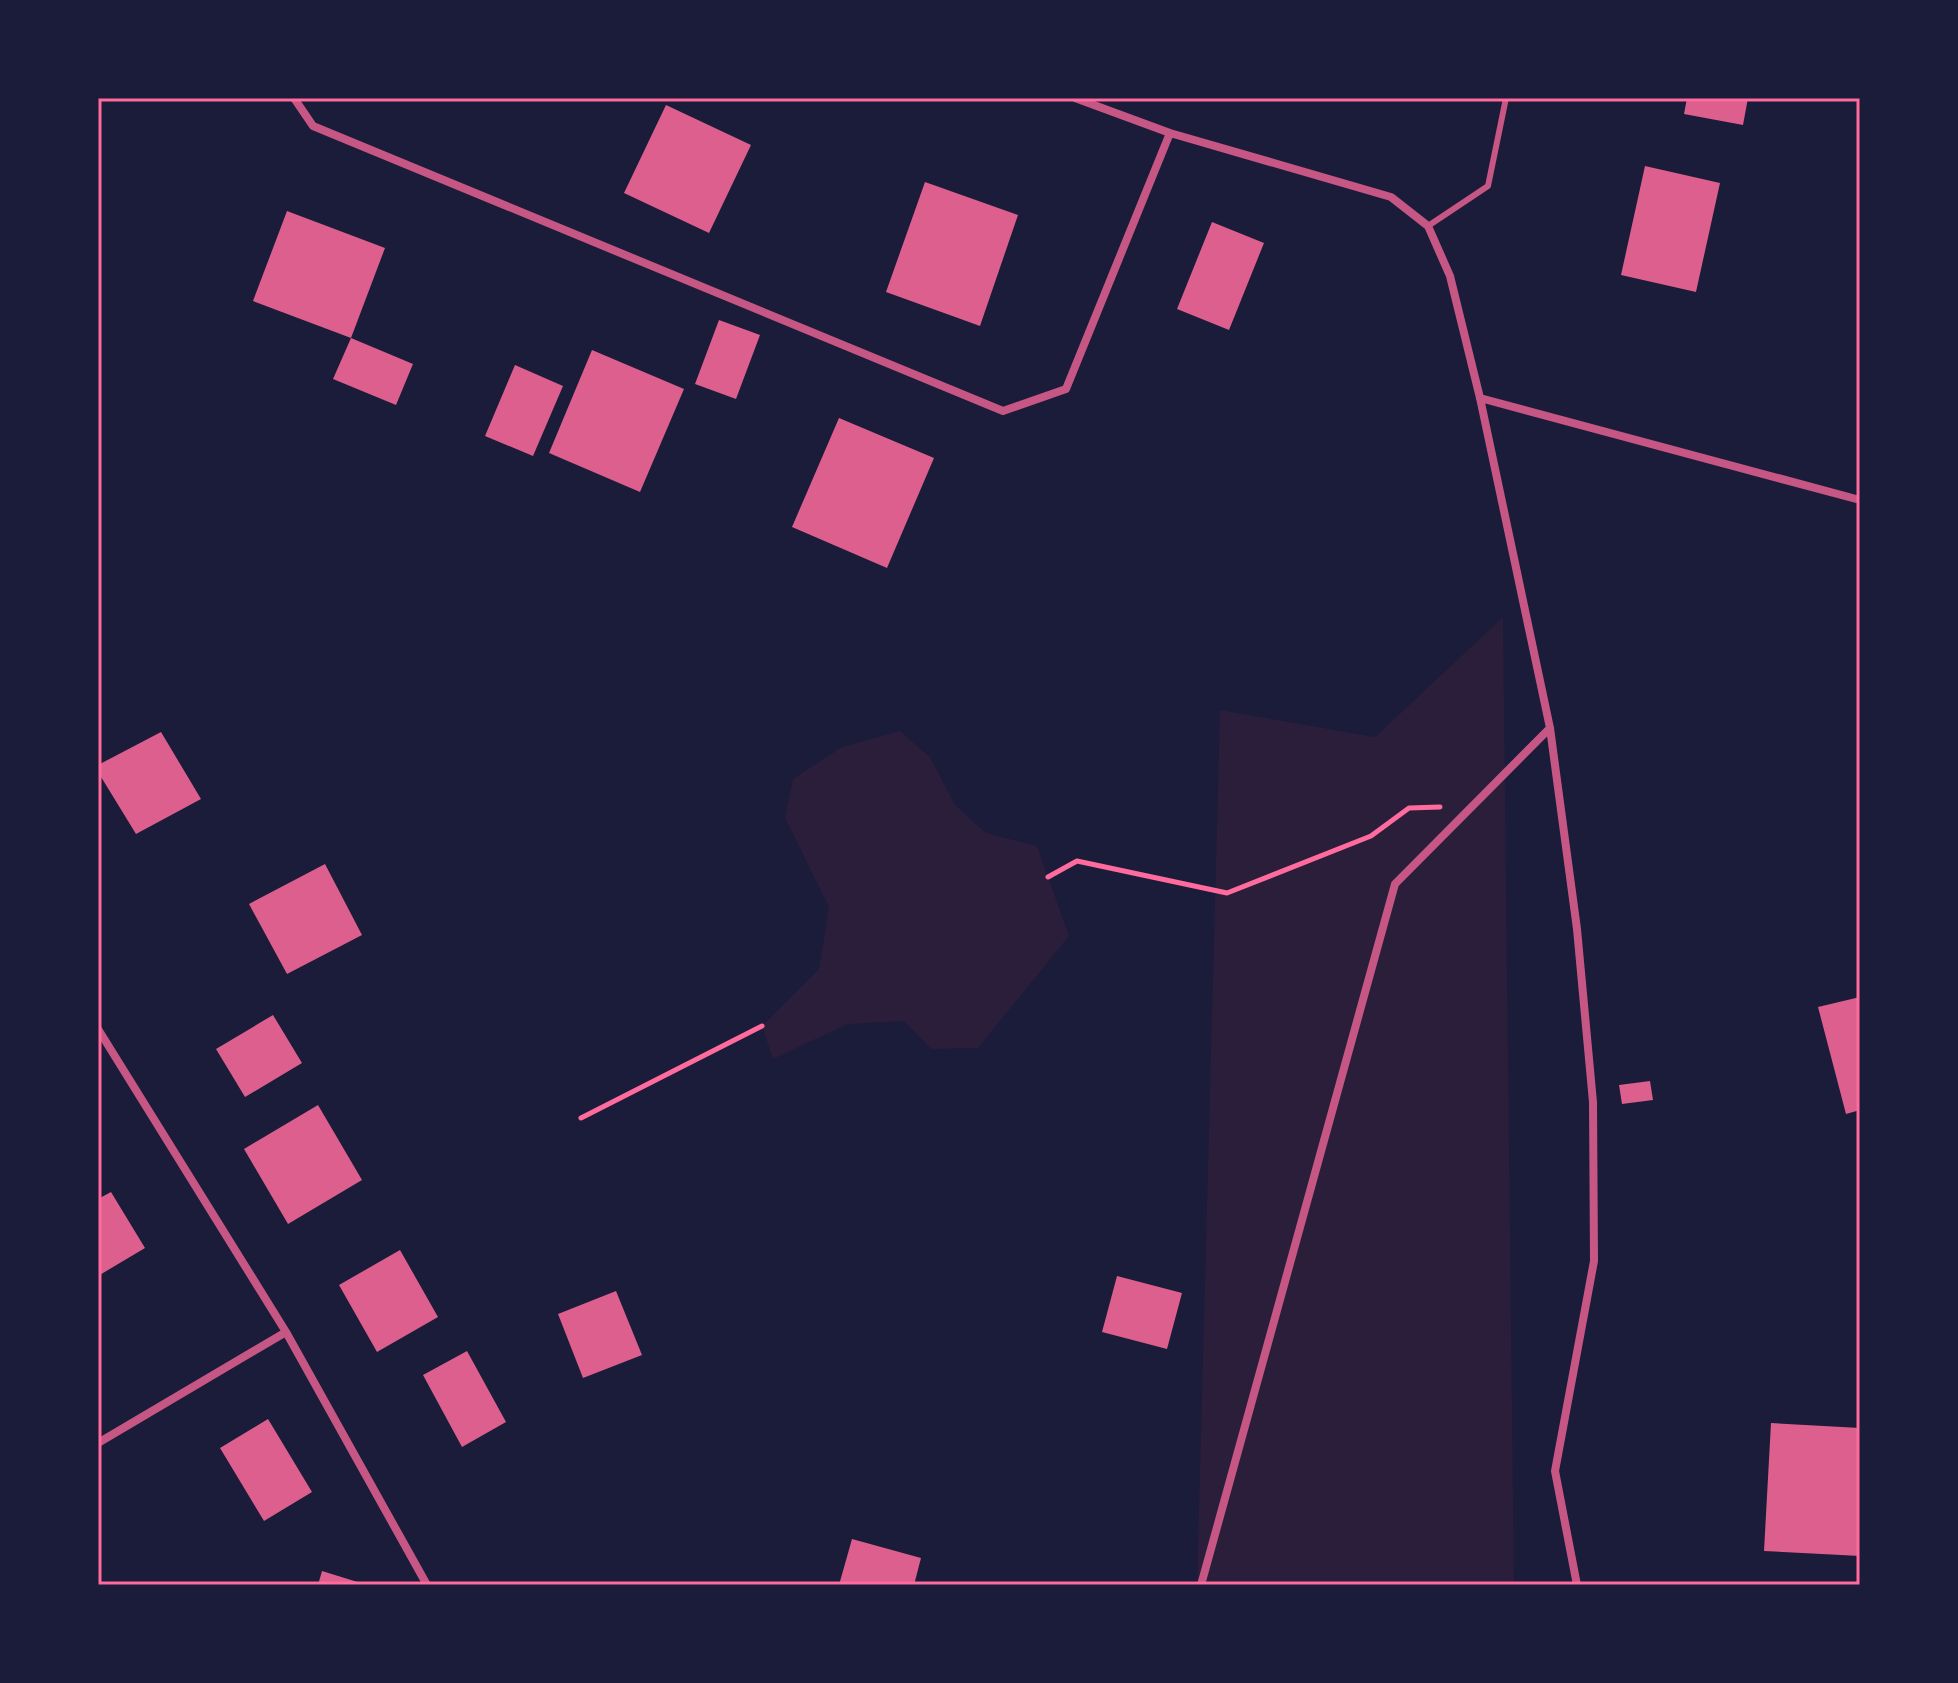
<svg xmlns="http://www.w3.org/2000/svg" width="1958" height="1683" font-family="'Times New Roman',serif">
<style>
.green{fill:#2a1e3b}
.building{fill:#dd5f8e}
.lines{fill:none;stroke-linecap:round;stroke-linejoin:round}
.path{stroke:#ff6b9d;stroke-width:5}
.service{stroke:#c65784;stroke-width:6}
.minor{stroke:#c65784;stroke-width:8}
.neatline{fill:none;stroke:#ff6b9d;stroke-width:3}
</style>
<rect width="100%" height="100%" fill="#1b1b3a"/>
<path class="green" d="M1503,617L1514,1585H1197L1220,710L1375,737Z
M900,731L930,757L955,805L986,833L1037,846L1069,936L978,1048L931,1049L904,1021L848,1024L773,1059L762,1026L819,969L829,907L785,818L793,779L842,747Z"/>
<path class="building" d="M1687,98H1748L1743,125L1684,114Z
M666,105L751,145L709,233L624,193Z
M1645,166L1720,183L1696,292L1621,275Z
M925,182L1018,215L980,326L886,292Z
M287,211L385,248L351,338L253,301Z
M1212,222L1264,243L1229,330L1177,309Z
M719,320L760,335L736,399L695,384Z
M351,338L413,364L396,405L333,379Z
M592,350L684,389L640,492L549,453Z
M515,365L563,386L533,456L485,436Z
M839,418L934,458L887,568L792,527Z
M161,732L201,799L136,834L98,772V765Z
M325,864L362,935L287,974L249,904Z
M1860,997V1110L1846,1114L1818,1007Z
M273,1015L302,1063L245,1097L216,1049Z
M1650,1081L1653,1100L1622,1104L1619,1085Z
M318,1105L362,1180L288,1224L244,1149Z
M111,1192L145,1248L98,1276V1199Z
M400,1250L438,1317L377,1352L339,1285Z
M1117,1276L1182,1293L1167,1349L1102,1332Z
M616,1291L642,1355L583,1378L558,1314Z
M467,1351L506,1422L462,1447L423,1375Z
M268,1419L312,1492L264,1521L220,1448Z
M1771,1423L1860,1428V1556L1764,1551Z
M852,1539L921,1558L914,1585H839Z
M322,1571L364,1584L363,1585H318Z"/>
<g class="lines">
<path class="path" d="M1048,877L1077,861L1227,893L1371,836L1409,808L1440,807
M581,1118L762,1026"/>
<path class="service" d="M1428,226L1488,186L1506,98"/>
<path class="minor" d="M294,98L313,126L1003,411L1066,389L1170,133
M1075,98L1170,133L1391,197L1428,226L1450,276L1480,398L1550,728L1577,929L1593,1102L1594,1261L1555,1471L1577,1585
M1480,398L1860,500
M98,1029L286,1332L427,1585
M98,1443L286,1332
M1201,1585L1395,884L1550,728"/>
</g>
<rect width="1958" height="1683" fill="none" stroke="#1b1b3a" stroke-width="200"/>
<rect x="100" y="100" width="1758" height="1483" class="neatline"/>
</svg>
